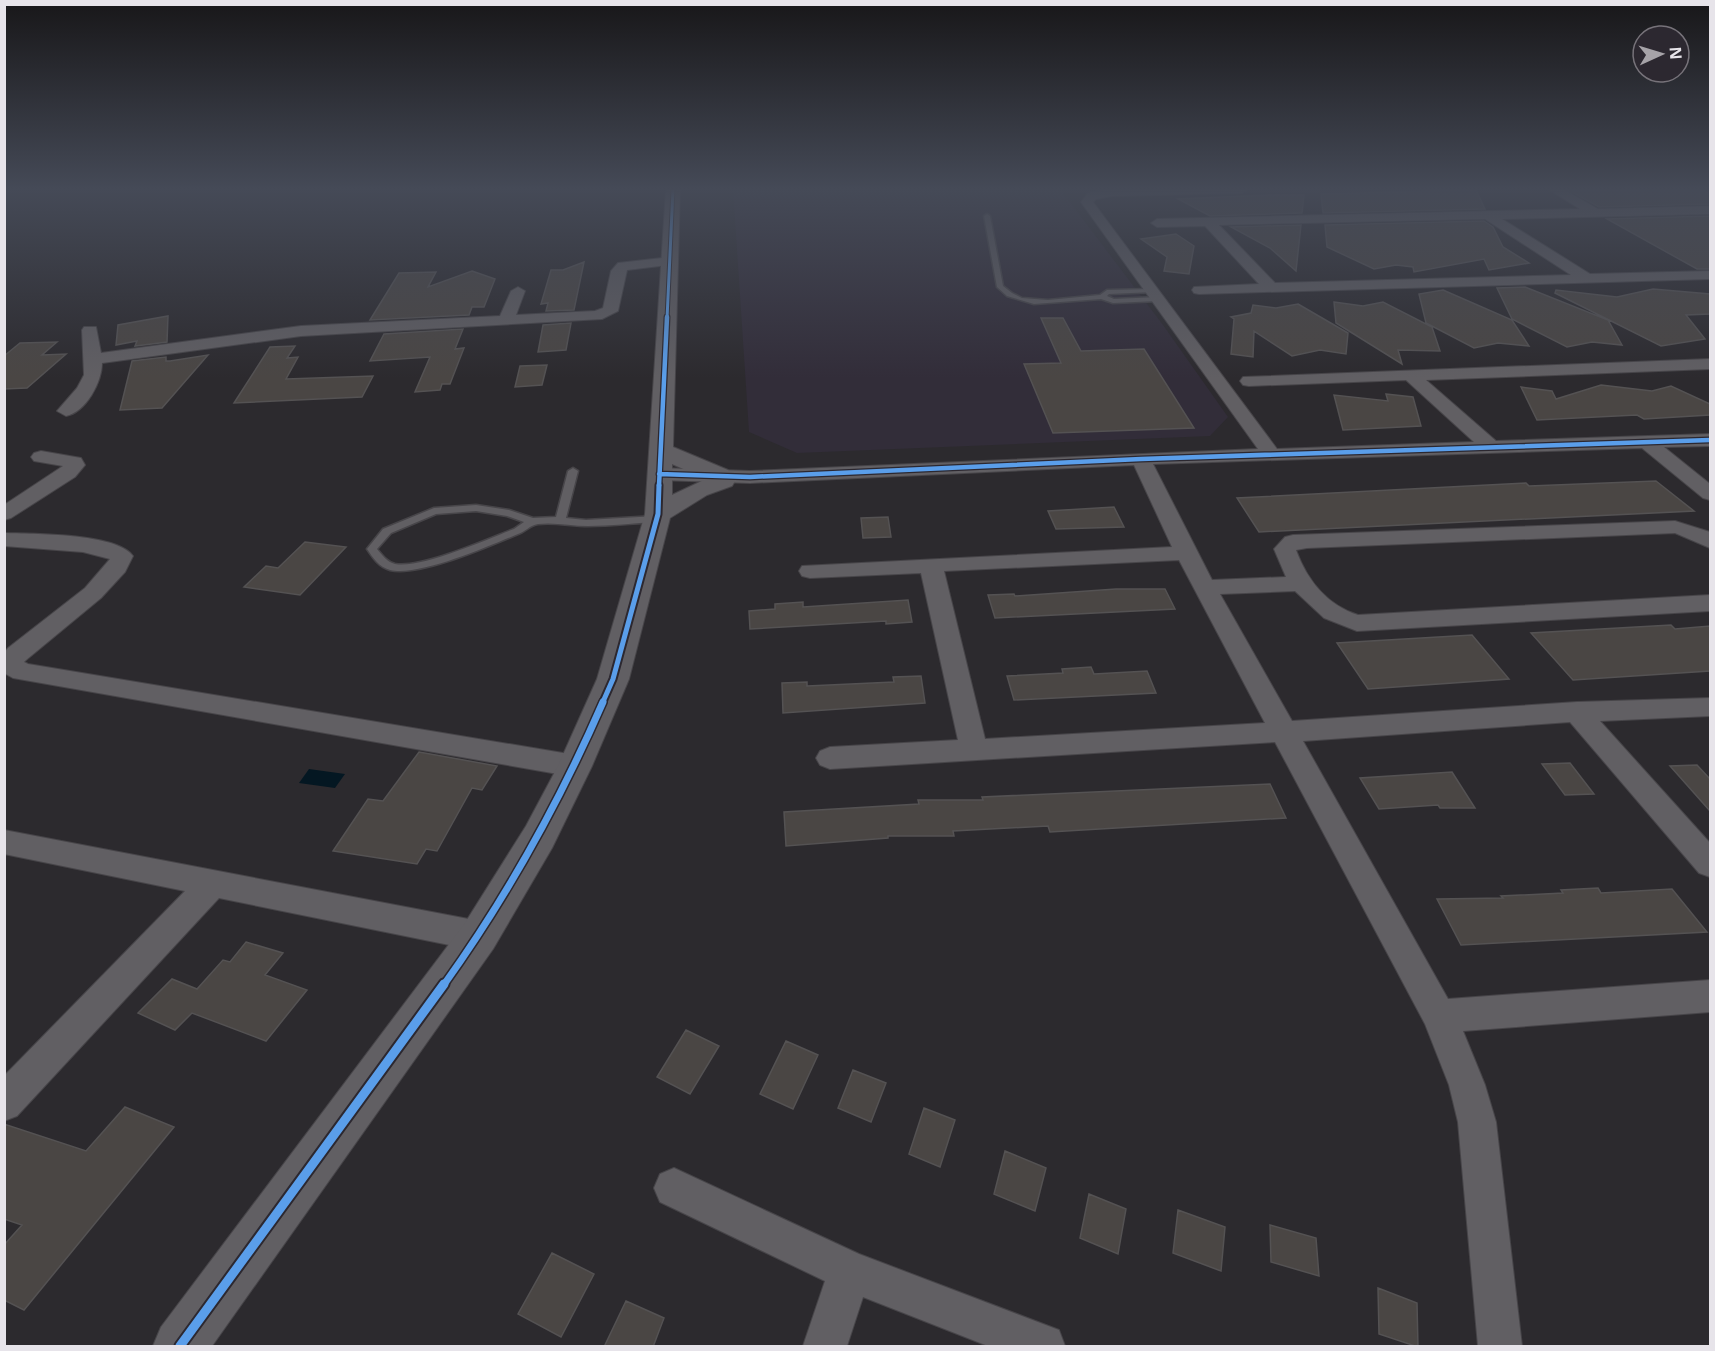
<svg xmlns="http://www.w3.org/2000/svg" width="1715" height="1351" font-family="'Open Sans',sans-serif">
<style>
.built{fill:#322d39}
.water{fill:#041722}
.building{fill:#4a4644;stroke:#545253;stroke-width:1.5}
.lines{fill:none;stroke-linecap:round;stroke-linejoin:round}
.service-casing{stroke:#474549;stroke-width:3}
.minor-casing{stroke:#474549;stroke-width:2}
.tertiary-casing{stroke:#474549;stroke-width:2}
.service{fill:#615f63;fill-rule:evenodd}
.minor{fill:#615f63;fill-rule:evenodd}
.tertiary{fill:#615f63;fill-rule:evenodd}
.cycleway-far4-casing{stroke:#2c2830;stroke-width:5}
.cycleway-far3-casing{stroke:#2c2830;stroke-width:7}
.cycleway-far2-casing{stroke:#2c2830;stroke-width:9}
.cycleway-far1-casing{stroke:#2c2830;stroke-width:10}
.cycleway-casing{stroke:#2c2830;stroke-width:13}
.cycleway-far4{stroke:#5a9eea;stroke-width:3}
.cycleway-far3{stroke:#5a9eea;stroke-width:4.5}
.cycleway-far2{stroke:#5a9eea;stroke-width:5}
.cycleway-far1{stroke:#5a9eea;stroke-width:7}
.cycleway{stroke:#5a9eea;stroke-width:9}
</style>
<rect width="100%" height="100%" fill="#2c2a2e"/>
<path class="built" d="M733,189H1060L1163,325L1228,417L1210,436L797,453L749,432Z"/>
<path class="water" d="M309,769L345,774L335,788L299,783Z"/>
<path class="building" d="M1700,189L1710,194V204L1599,207L1570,191Z
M1476,190L1485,209L1323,213L1321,194Z
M1270,195H1304L1302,213L1210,216L1178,199Z
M1710,216V269H1697L1607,219Z
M1484,221L1493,227L1503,247L1529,263L1489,270L1484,259L1414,272L1413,267L1396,265L1374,269L1327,247L1325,225Z
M1301,225L1296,271L1270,248L1231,227Z
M1176,234L1194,246L1189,274L1164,271L1167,257L1141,239Z
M584,262L574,310L546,311L548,303L541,304L551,270H563Z
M472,271L495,279L484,307H472L469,315L370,320L399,273L436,272L428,287Z
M1525,287L1608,320L1622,345L1592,342L1567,347L1512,319L1497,288Z
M1653,289L1710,294V314L1686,315L1705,339L1661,346L1555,293L1556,290L1617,297Z
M1443,290L1512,320L1529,346L1498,343L1474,348L1426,323L1419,294Z
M1334,302L1363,306L1383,302L1432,327L1440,351L1398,350L1402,364L1336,323Z
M1298,304L1348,333L1346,354L1320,350L1292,356L1254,331L1253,357L1231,354L1234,319L1231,317L1251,313L1253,305L1276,308Z
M168,316L167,342L135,346L137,341L116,345L118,325Z
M1041,318H1063L1081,351L1144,349L1194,428L1053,433L1024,364L1061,363Z
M571,323L566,350L538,352L543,325Z
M463,329L455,349L464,348L450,384H442L440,390L415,392L430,357L370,361L384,334Z
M57,342L42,355L66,354L27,388L4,389V356L20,343Z
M295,346L287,358L298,357L286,379L373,376L362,397L234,403L270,347Z
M208,355L162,408L120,410L132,361L166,357V361H170Z
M547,365L542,385L515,387L520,366Z
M1601,385L1652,391L1671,386L1710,404V415L1644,419L1637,415L1537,420L1521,387L1552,391L1556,399Z
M1386,394L1413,397L1421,426L1343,430L1334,395L1388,401Z
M1656,481L1694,511L1259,532L1237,498L1526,483L1529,486Z
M1114,507L1124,527L1056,529L1048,511Z
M888,517L891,537L863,538L861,518Z
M305,542L346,547L300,595L244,587L266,566L278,568Z
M1116,589H1165L1175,609L995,618L988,595L1014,594L1015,596Z
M908,600L912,622L886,624V621L750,629L749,611L775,609V604L803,602V607Z
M1671,625L1675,629L1710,626V671L1573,680L1531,633Z
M1472,635L1509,679L1368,689L1337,643Z
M1091,667L1094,674L1147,671L1156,693L1014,700L1007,676L1063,673L1062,669Z
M921,676L925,703L783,713L782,683L807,682V686L894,682L893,677Z
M419,752L497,766L482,790L472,788L437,851L426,849L417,864L333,851L368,799L383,801Z
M1570,763L1594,794L1565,795L1542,764Z
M1697,765L1710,779V811L1670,766Z
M1452,772L1475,808H1440L1438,805L1379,809L1360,778Z
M1270,784L1286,818L1050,832L1048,826L953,831L954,836H888V838L786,846L784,812L919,804L918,800H983L982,797Z
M1598,888L1601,893L1672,889L1707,932L1461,945L1437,899L1503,898L1501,896L1563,893L1561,890Z
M246,942L283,953L265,975L307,990L266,1041L192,1013L175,1030L138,1013L172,979L197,989L223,960L230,962Z
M686,1030L719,1046L690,1094L657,1077Z
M786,1041L818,1055L793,1109L760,1094Z
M853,1070L886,1083L871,1122L838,1108Z
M125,1107L174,1127L24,1310L4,1300V1245L22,1225L4,1219V1124L86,1151Z
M924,1108L955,1120L940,1167L909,1154Z
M1005,1151L1046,1168L1035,1211L994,1194Z
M1089,1194L1126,1209L1118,1254L1080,1238Z
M1178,1210L1225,1227L1221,1271L1173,1253Z
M1270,1225L1316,1238L1319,1276L1271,1262Z
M552,1253L594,1274L561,1337L518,1314Z
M1378,1288L1417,1303L1418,1347L1379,1334Z
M626,1301L664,1318L653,1347H604Z"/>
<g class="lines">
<defs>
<path id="service" d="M987,214L990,216L1003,286L1012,293L1022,298L1048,300L1100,295L1107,290L1152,289L1154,290V292L1109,294L1107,296L1114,299L1158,297L1162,299L1158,301L1113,303L1101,299L1034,304L1007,296L997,287L984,216Z
M573,468L578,471L566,518L586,520L657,516L662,519L657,522C634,523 611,526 588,526C571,526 555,522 538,524C530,525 525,532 518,534C489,546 419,577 390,570C379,567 373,558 367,549L383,529L434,508L476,505L509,510L533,518L556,517L568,471ZM476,511L507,516L524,522L514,529C488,539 421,569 395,564C387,562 382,555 377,549L391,533L436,514Z"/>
<path id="minor" d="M1108,189H1248L1242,193L1112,196L1096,199L1093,202L1277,449L1474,442L1406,380L1249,386L1243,385L1240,381L1243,377L1710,359V369L1426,380L1496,441L1710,434V446L1664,447L1710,484V500L1703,498L1642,448L1153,464L1212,580L1286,577L1274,549L1285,537L1293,535L1675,521L1710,532V548L1675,533L1307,548L1296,550C1307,580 1327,605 1358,615L1710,595V611L1357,631L1324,618L1295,591L1220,594L1292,721L1577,702L1710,698V716L1600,721L1710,843V877L1699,873L1570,722L1303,741L1448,999L1710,980V1012L1463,1031L1485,1085L1496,1122L1522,1346H1478L1458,1122L1449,1085L1425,1024L1275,742L830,769L820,765L816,758L820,751L830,747L958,740L921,573L810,578L802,576L799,571L802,566L1172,547L1134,465L750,483L659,480L652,478L649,474L652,470L659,468L750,471L1258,449L1081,202L1088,193ZM1179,560L1265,723L985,739L944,571Z
M1548,189H1563L1598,209L1710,206V214L1502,219L1590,274L1710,271V279L1199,294L1194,293L1192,290L1194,287L1259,284L1205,226L1157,227L1151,223L1157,219L1580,209ZM1485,219L1571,275L1275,283L1219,225Z
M671,257L678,261L676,264L627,270L618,311L602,319L301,336L102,363C102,382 86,412 66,416L57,411L77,388L84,375L82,330L84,327H96L101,353L301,326L500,316L511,291L518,287L525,291L516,315L595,311L603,308L611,271L618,263Z
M41,451L81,458L85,465L75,477L11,518L4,520V505L63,466L34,461L31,457L34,453Z
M4,533C32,534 117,533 133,556L125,572L101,598L26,660L24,662L28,664L575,755L585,758L589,766L585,774L575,777L13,678L4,673V653L8,648L85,588L110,559L83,552L4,546Z
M4,830L479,921L491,926L495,936L491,946L479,951L219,898L17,1116L4,1121V1076L185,891L4,854Z
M674,1168L859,1254L1059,1330L1065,1346H988L863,1297L847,1346H803L825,1281L660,1202L654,1188L660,1174Z"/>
<path id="tertiary" d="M666,189H680L673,447L728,470L735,481L732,486L707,495L670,518L629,679L592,766L552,848L493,949L212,1346H153L161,1327L465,923L526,826L558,766L597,679L645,514ZM672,464L706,479L672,495Z"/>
</defs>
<use href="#service" class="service-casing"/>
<use href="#minor" class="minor-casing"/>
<use href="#tertiary" class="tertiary-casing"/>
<use href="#service" class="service"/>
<use href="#minor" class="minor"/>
<use href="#tertiary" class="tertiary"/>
<defs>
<path id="cycleway-far4" d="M667,319L673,189"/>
<path id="cycleway-far3" d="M659,474L750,477L1141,459L1710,440
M659,486L667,317"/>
<path id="cycleway-far2" d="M602,704L613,679L658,514L659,485"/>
<path id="cycleway-far1" d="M443,986C507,897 559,803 603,702"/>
<path id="cycleway" d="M180,1346L444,984"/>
</defs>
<use href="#cycleway-far4" class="cycleway-far4-casing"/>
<use href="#cycleway-far3" class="cycleway-far3-casing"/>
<use href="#cycleway-far2" class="cycleway-far2-casing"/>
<use href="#cycleway-far1" class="cycleway-far1-casing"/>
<use href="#cycleway" class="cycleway-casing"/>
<use href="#cycleway-far4" class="cycleway-far4"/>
<use href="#cycleway-far3" class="cycleway-far3"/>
<use href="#cycleway-far2" class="cycleway-far2"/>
<use href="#cycleway-far1" class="cycleway-far1"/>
<use href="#cycleway" class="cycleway"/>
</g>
<linearGradient id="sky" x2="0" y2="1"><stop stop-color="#181719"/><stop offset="0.5" stop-color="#454a57"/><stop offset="1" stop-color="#454a57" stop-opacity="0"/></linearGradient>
<rect width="1715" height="378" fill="url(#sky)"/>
<rect width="1715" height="1351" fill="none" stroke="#e7e4ea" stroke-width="12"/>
<g transform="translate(1661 54) rotate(86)"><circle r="28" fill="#2c2830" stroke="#77737a" stroke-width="1.5"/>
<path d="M0-4.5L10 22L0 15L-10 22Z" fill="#a6a3a8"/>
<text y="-9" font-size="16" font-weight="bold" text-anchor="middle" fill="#e7e4ea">N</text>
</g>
</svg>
